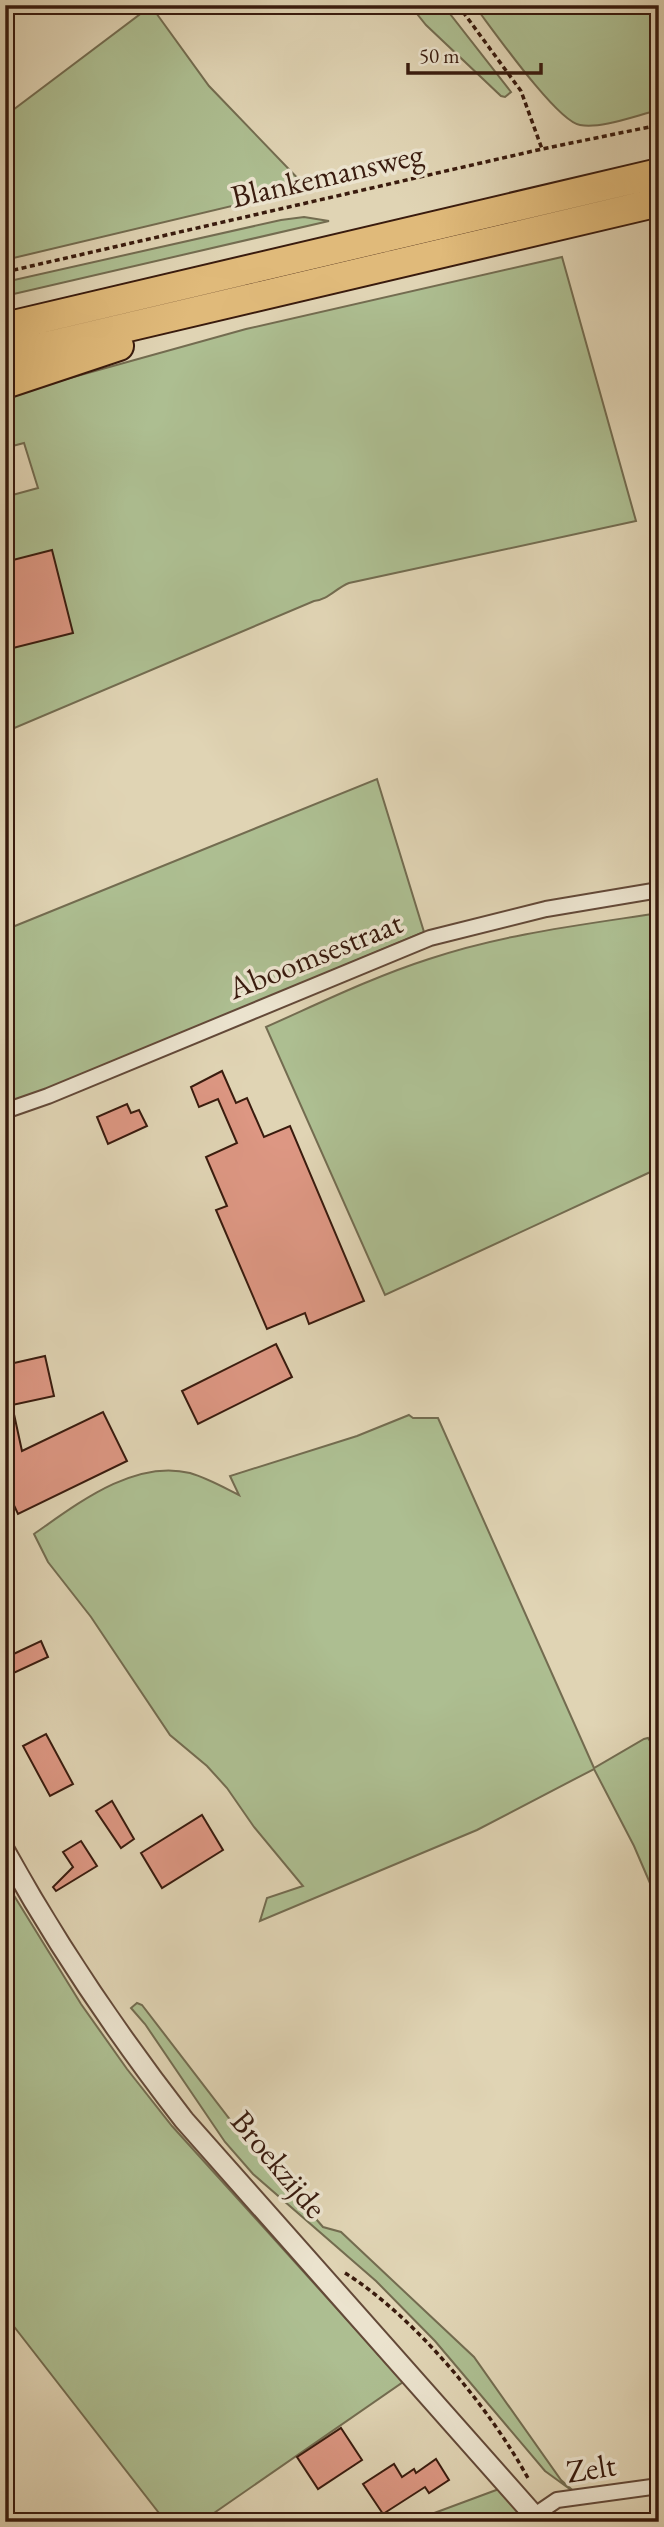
<svg xmlns="http://www.w3.org/2000/svg" width="664" height="2527" font-family="'EB Garamond',serif">
<style>
.green{fill:#adbe91;stroke:#736c50;stroke-width:2}
.building{fill:#dd9783;stroke:#391b0e;stroke-width:2}
.lines{fill:none;stroke-linecap:round;stroke-linejoin:round}
.minor-casing{stroke:#634938;stroke-width:18}
.tertiary-casing{stroke:#634938;stroke-width:23}
.motorway-casing{stroke:#391b0e;stroke-width:32}
.path{stroke:#391b0e;stroke-width:3.5;stroke-dasharray:5 3.5;stroke-linecap:butt}
.minor{stroke:#ebe3ce;stroke-width:14}
.tertiary{stroke:#ebe3ce;stroke-width:19}
.motorway{stroke:#e0ba7a;stroke-width:28}
.labels{text-anchor:middle;stroke-width:7;stroke-linejoin:round;paint-order:stroke}
.street-label{font-size:32px;fill:#391b0e;stroke:#ebe3ce}
</style>
<rect width="100%" height="100%" fill="#e0d4b4"/>
<filter id="stains"><feTurbulence type="fractalNoise" baseFrequency=".00286" numOctaves="4"/><feColorMatrix values="0 0 0 0 .2 0 0 0 0 .09 0 0 0 0 .02 0 0 0 .5 -.17"/></filter>
<radialGradient id="worn" r=".72"><stop offset=".6" stop-color="#630" stop-opacity="0"/><stop offset="1" stop-color="#630" stop-opacity=".3"/></radialGradient>
<path class="green" d="M410,5H443L511,92L505,97L501,96L426,25Z
M474,5H659V110C637,115 602,129 580,125C557,122 491,27 474,5Z
M151,6L209,86L307,188L5,260V116Z
M304,217L329,221L5,296V282L281,220Z
M562,257L636,521L349,583C336,588 328,600 314,601L5,732V497L38,488L24,443L5,448V396L246,329Z
M377,779L424,932L69,1081L5,1104V930Z
M659,913V1168L385,1295L266,1027C320,1003 373,977 429,959C503,934 581,925 659,913Z
M409,1415L413,1418H438L594,1768L644,1739L648,1738L650,1741L659,1768V1904L634,1846L594,1769L477,1830L260,1921L267,1898L303,1886L254,1827L227,1788L207,1766L170,1735L91,1617L48,1562L34,1534C77,1504 134,1459 190,1473C207,1478 223,1487 239,1495L230,1476L357,1436Z
M5,1881L81,2004L127,2069L172,2126L403,2382L201,2522H166L5,2315Z
M137,2003L142,2005L235,2126L323,2227L341,2232L474,2357L561,2480L578,2495L545,2471L435,2341L376,2281L253,2174L225,2142L145,2024L131,2008Z
M499,2489L529,2522H410Z"/>
<path class="building" d="M52,550L73,633L5,650V562Z
M222,1071L236,1103L247,1098L264,1137L290,1126L364,1301L309,1324L305,1313L267,1329L216,1210L227,1206L206,1157L237,1143L218,1099L199,1107L191,1087Z
M127,1104L131,1113L139,1110L147,1126L108,1144L97,1117Z
M276,1344L292,1377L198,1424L182,1391Z
M45,1356L54,1396L12,1405L22,1451L103,1412L127,1461L18,1514L5,1486V1365Z
M41,1641L48,1657L5,1677V1658Z
M46,1734L73,1784L50,1796L23,1746Z
M112,1801L134,1839L121,1848L96,1811Z
M202,1815L223,1850L162,1888L141,1853Z
M81,1841L97,1866L56,1891L53,1887L73,1867L63,1852Z
M341,2428L362,2460L318,2489L297,2457Z
M436,2459L449,2480L429,2493L425,2487L383,2514L363,2484L394,2464L402,2477L414,2469L416,2473Z"/>
<g class="lines">
<defs>
<path id="minor" d="M5,1111L48,1096L430,938L546,909L659,890
M535,2515L557,2500L659,2486"/>
<path id="tertiary" d="M5,1851C57,1945 118,2035 184,2120L540,2522"/>
<path id="motorway" d="M5,327L659,173
M5,356L659,202
M5,384L119,346"/>
</defs>
<use href="#minor" class="minor-casing"/>
<use href="#tertiary" class="tertiary-casing"/>
<use href="#motorway" class="motorway-casing"/>
<path class="path" d="M458,5L521,91L542,149
M5,272L542,149L659,125
M5,1825L11,1835
M345,2273C414,2316 490,2408 529,2480"/>
<use href="#minor" class="minor"/>
<use href="#tertiary" class="tertiary"/>
<use href="#motorway" class="motorway"/>
</g>
<g class="labels">
<g class="street-label">
<text transform="translate(327 175) rotate(-13)" y="11">Blankemansweg</text>
<text transform="translate(315 955) rotate(-22)" y="11">Aboomsestraat</text>
<text transform="translate(279 2164) rotate(50)" y="11">Broekzijde</text>
<text transform="translate(591 2468) rotate(-9)" y="11">Zelt</text>
</g>
</g>
<rect width="664" height="2527" fill="none" stroke="#e0d4b4" stroke-width="28"/>
<rect x="7" y="7" width="650" height="2513" fill="none" stroke="#391b0e" stroke-width="3.5"/>
<rect x="14" y="14" width="636" height="2499" fill="none" stroke="#391b0e" stroke-width="2"/>
<path d="M408 63v10h133v-10" fill="none" stroke="#391b0e" stroke-width="3.5"/>
<text x="419" y="63" font-size="21" fill="#391b0e" stroke="#ebe3ce" stroke-width="5" paint-order="stroke">50 m</text>
<rect width="100%" height="100%" filter="url(#stains)"/>
<rect width="100%" height="100%" fill="url(#worn)"/>
</svg>
